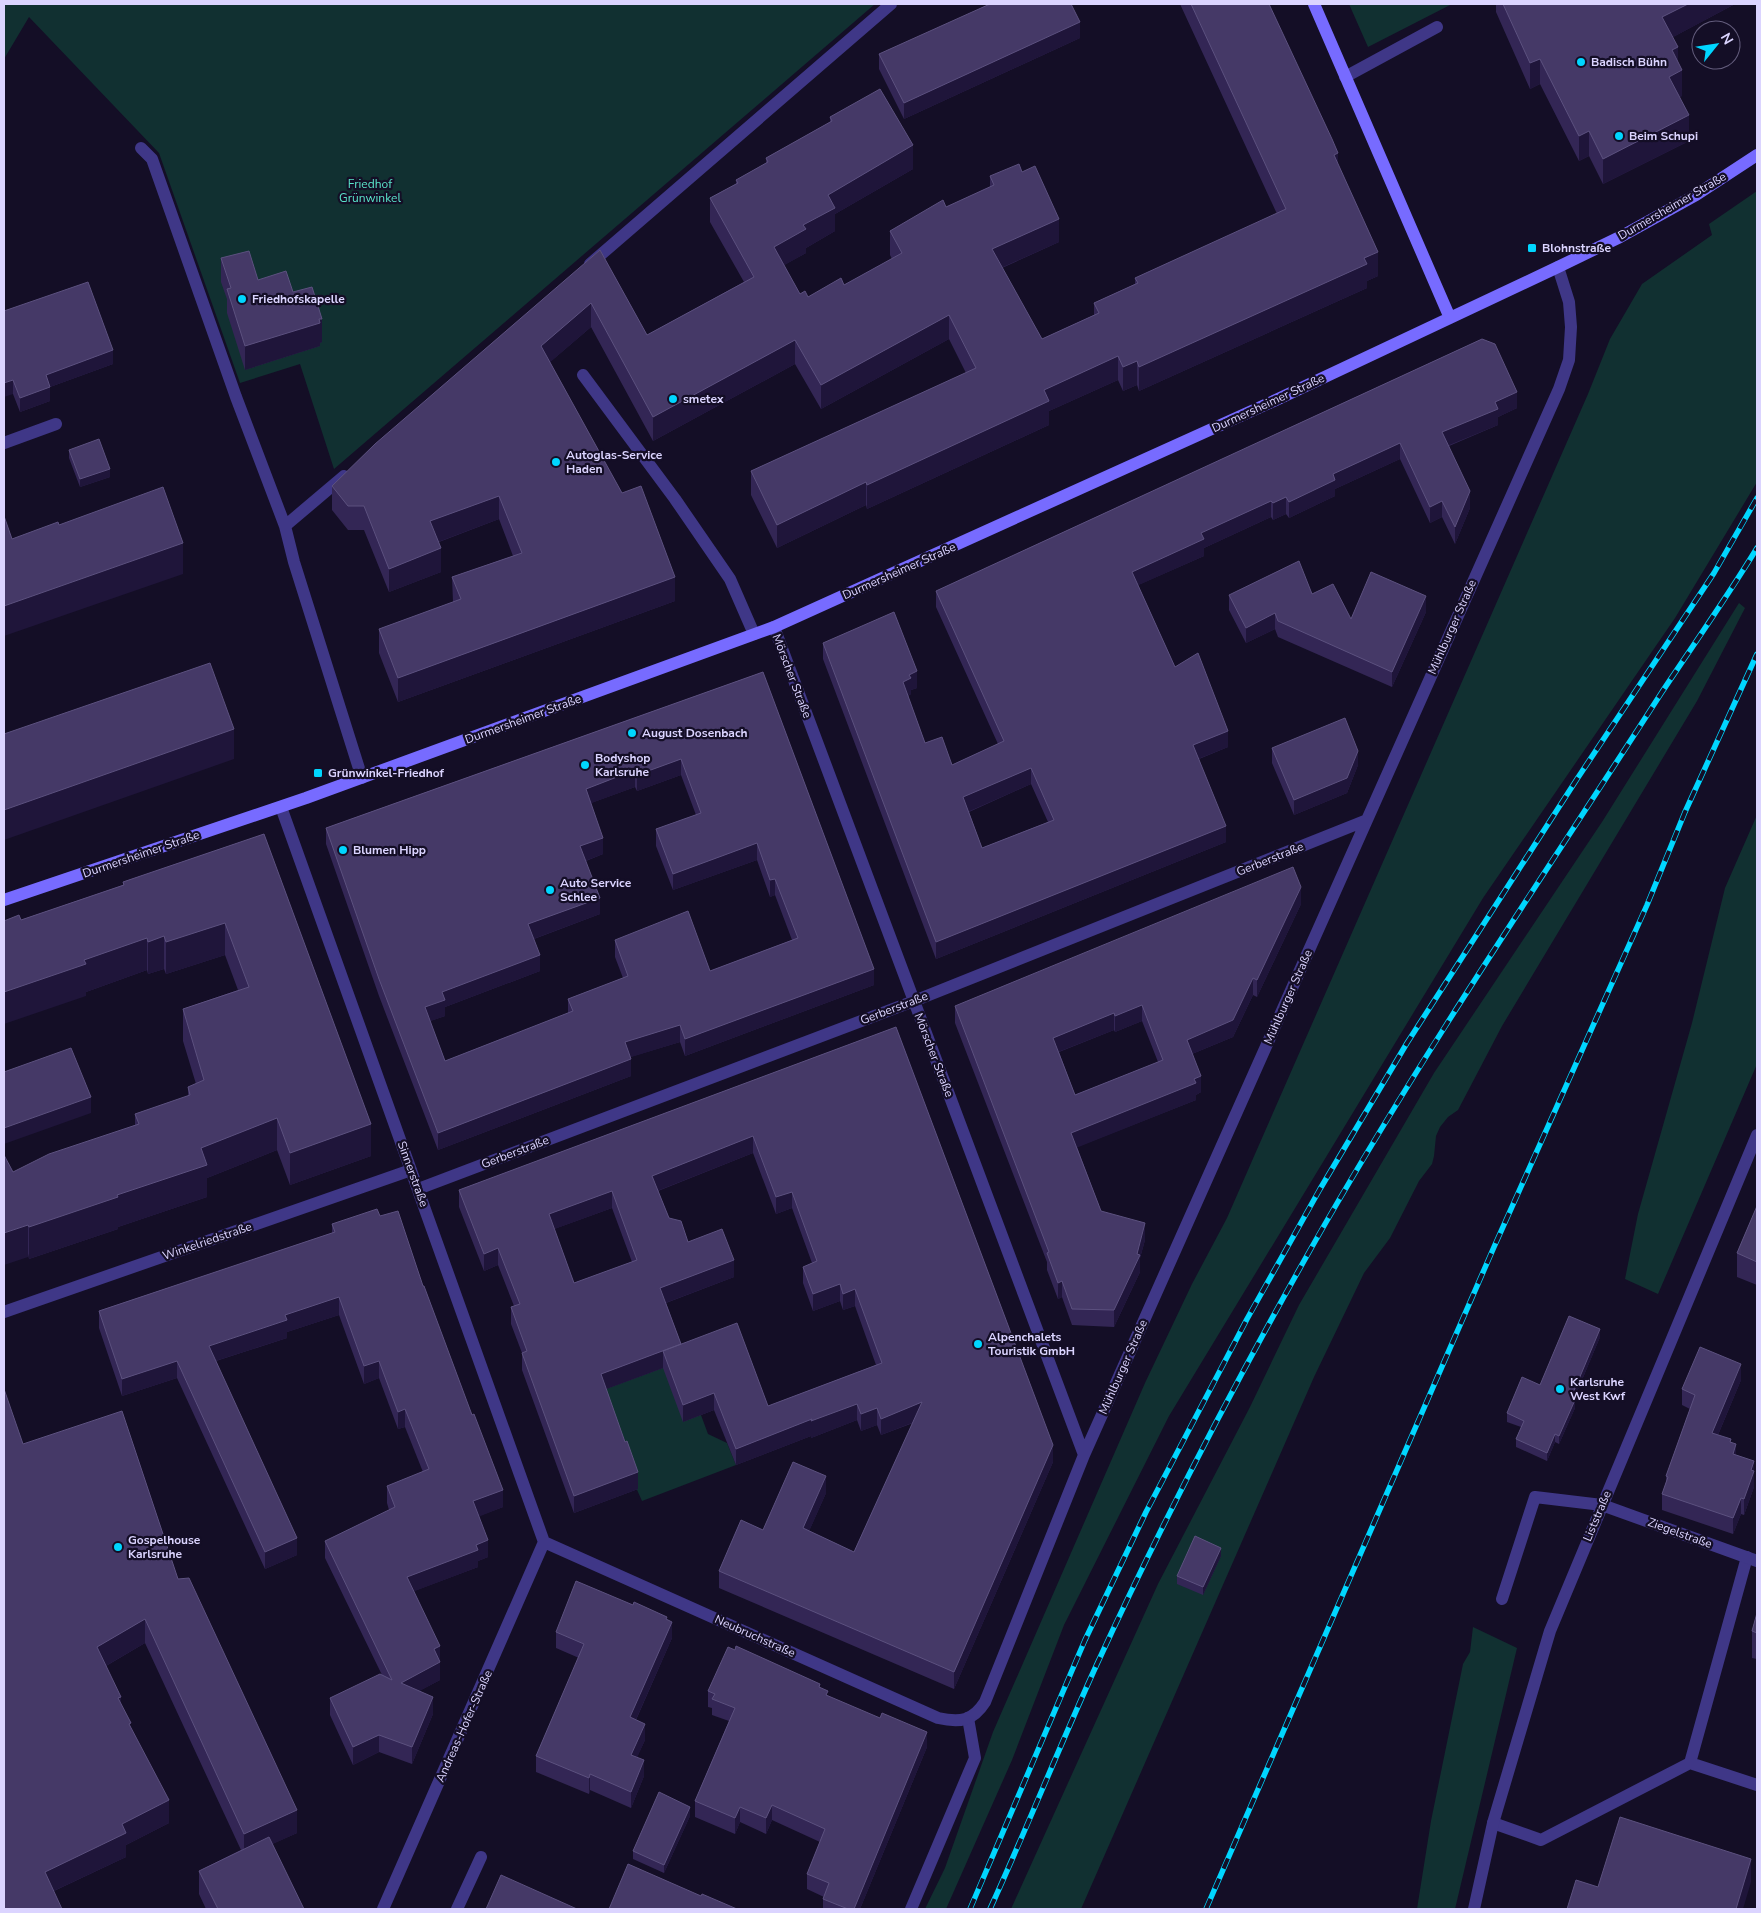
<svg xmlns="http://www.w3.org/2000/svg" width="1761" height="1913" font-family="'Nunito Sans',sans-serif">
<style>
.green{fill:#113031}
.lines{fill:none;stroke-linecap:round;stroke-linejoin:round}
.lane{stroke:#3f3787;stroke-width:12}
.street{stroke:#3f3787;stroke-width:12}
.secondary{stroke:#776bff;stroke-width:12}
.rail-casing{stroke:#00d6ff;stroke-width:5.5}
.rail{stroke:#140e26;stroke-width:4;stroke-dasharray:11;stroke-linecap:butt}
.wall{fill:#332655;fill-rule:evenodd}
.shaded-wall{fill:#1f153a}
.building{fill:#453967;stroke:#5c517f;fill-rule:evenodd}
.poi-dot{fill:#00d6ff;stroke:#140e26;stroke-width:2}
.labels{text-anchor:middle;stroke-width:4.5;stroke-linejoin:round;paint-order:stroke}
.poi-label{font-size:12px;font-weight:bold;fill:#dbd4ff;stroke:#140e26;text-anchor:start}
.park-label{font-size:12px;fill:#5ae4ca;stroke:#140e26}
.street-label{font-size:12px;fill:#dbd4ff;stroke:#140e26}
</style>
<rect width="100%" height="100%" fill="#140e26"/>
<path class="green" d="M4,4H875L334,469L300,364L240,383L159,153L29,17L4,59Z
M1349,4H1452L1368,47Z
M1757,191V482L1675,618L1483,898L1169,1416L1064,1625L1012,1760L946,1909H925L945,1868L993,1732L1145,1383L1192,1284L1227,1218L1588,394L1610,339L1642,284L1712,235L1709,224Z
M1739,603L1745,608L1697,701L1502,1026L1458,1110L1448,1117L1440,1127L1436,1136L1434,1156L1432,1164L1419,1181L1390,1238L1364,1273L1314,1377L1081,1909H1011L1158,1584L1250,1407L1299,1305L1434,1073L1602,822Z
M1757,815V1064L1658,1294L1625,1279L1638,1214L1692,1023L1725,888Z
M681,1361L708,1434L727,1443L736,1465L642,1501L594,1393Z
M1473,1627L1517,1648L1455,1909H1417L1431,1821L1463,1664L1470,1652Z"/>
<g class="lines">
<path class="lane" d="M1345,77L1437,27
M141,148L152,159L236,397L285,526L294,562L362,778
M590,264L891,4
M583,375L675,499L730,579L754,634
M285,526L344,476
M1502,1599L1535,1497L1602,1505
M1690,1763L1747,1557
M1493,1823L1541,1840L1690,1763L1757,1785
M457,1909L481,1857
M911,1909L975,1758L968,1718"/>
<path class="street" d="M4,443L56,424
M774,627L1084,1455
M281,807L544,1542
M418,1189L914,1001L1367,820
M4,1312L411,1170
M1602,1505L1757,1561
M544,1542L938,1718C960,1723 973,1721 985,1702L1084,1455L1559,389L1569,360L1571,327L1569,302L1558,267
M383,1909L544,1542
M1474,1909L1493,1823L1550,1631L1757,1135"/>
<path class="secondary" d="M1314,4L1450,318
M4,900L306,798L774,627L1278,399L1558,267L1620,237L1696,195L1757,155"/>
<defs>
<path id="rail" d="M970,1909L1085,1640L1146,1512L1247,1319L1320,1189L1407,1043L1577,779L1714,573L1757,498
M990,1909C1027,1828 1060,1745 1097,1664C1166,1514 1243,1367 1325,1224C1430,1042 1548,869 1662,692C1694,644 1727,597 1757,548
M1206,1909L1494,1247L1647,905L1685,812L1757,654"/>
</defs>
<use href="#rail" class="rail-casing"/>
<use href="#rail" class="rail"/>
</g>
<path class="wall" d="M1180,4H1269L1338,165L1378,276L1367,281V288L1139,391L1137,385L1123,391L1118,380L1049,411V425L867,509L866,505L777,548L751,495V471L966,373L949,339L821,409L795,364L653,441L591,327L550,362L675,601L398,702L379,653V629L453,602L452,577L513,556L499,519L439,542L441,572L389,592L364,530H348L332,510V486L600,250L647,335L744,282L710,222V198L736,184V180L766,163V158L830,122V117L913,169L835,214V231L806,248V253L784,265L800,294L808,297L844,285L892,259L890,255V231L946,207L990,187V176L1022,172L1059,242L1002,268L1042,339L1094,315V303L1135,284V278L1277,214Z
M1496,4H1735L1673,37L1678,63L1682,96L1679,97L1689,141L1603,184L1589,156L1579,161L1540,84L1530,89L1496,12Z
M1080,38L904,119L879,69V54Z
M221,258L258,280L293,292L322,342L320,343V346L245,370L227,313V299L221,282Z
M4,311L113,364L50,387V401L20,412L13,394Z
M1482,339L1517,408L1498,417V425L1449,446L1470,508L1455,544L1442,517L1430,523L1400,459L1335,489V496L1289,518L1286,514L1273,520L1271,517L1204,548V556L1138,585L1175,667L1228,747L1199,759L1226,842L936,959L823,659V643L917,688L911,690V694L908,696L925,743L952,765L998,744L936,607V591ZM1031,784L1048,822L982,848L969,812Z
M69,450L110,477L80,487L69,458Z
M1312,594L1351,619L1426,612L1392,687L1278,637L1275,629L1246,643L1229,610V595Z
M763,672L874,985L685,1056L680,1042L630,1057L631,1076L438,1150L379,996L326,844V828ZM681,775L696,815L656,829V846L673,890L757,860L770,897L775,895L792,940L710,971L615,940V957L623,978L568,999V1013L445,1061L430,1021L445,1016V1007L540,971L534,939L600,914L586,861L603,854L591,803L635,787L637,791Z
M1272,748L1358,765L1347,793L1294,815L1272,763Z
M264,834L371,1156L290,1185L277,1150L207,1178V1197L118,1227V1229L29,1259L13,1172L135,1125V1114L188,1096V1087L196,1084L183,1041V1009L238,990L225,955L166,974L164,969L148,974L147,970L86,992V996L21,920L123,885V882Z
M1301,904L1257,997L1253,995L1233,1037L1192,1054L1201,1092L1196,1095V1100L1077,1147L1101,1211L1145,1240L1140,1258V1272L1114,1327L1072,1325L1062,1297L1058,1299L1047,1270V1262L955,1023V1006ZM1142,1021L1158,1062L1075,1095L1059,1052L1114,1030L1115,1032Z
M896,1027L1053,1462L954,1689L719,1588V1571L763,1530L826,1493L809,1531L854,1552L913,1423L881,1435L877,1425L861,1431L857,1420L811,1438V1436L736,1465L714,1410L683,1422L663,1368L606,1389L638,1489L574,1513L522,1370V1353L511,1324V1307L514,1306L498,1265L484,1271L459,1207V1190ZM753,1153L776,1214L792,1208L812,1263L803,1267V1283L813,1311L840,1301L843,1310L855,1306L876,1365L768,1406L681,1344L666,1303L734,1277L688,1242L669,1218L658,1191ZM612,1208L632,1262L574,1283L554,1229Z
M1757,1206V1285L1737,1277V1253Z
M380,1216L423,1286L503,1507L479,1516L488,1557L478,1561V1567L414,1591L440,1661V1680L419,1691L433,1714L412,1764L379,1752L353,1765L330,1715V1698L382,1675L325,1558V1541L389,1510L387,1503V1486L423,1472L405,1427L398,1429L379,1378L364,1384L339,1315L287,1332V1338L216,1361L297,1555L265,1569L177,1378L122,1396L99,1328V1311L332,1233V1224Z
M1600,1337L1574,1399L1575,1408L1559,1444L1555,1442L1547,1461L1516,1447V1439L1521,1427L1507,1422V1413L1540,1385Z
M1741,1380L1718,1435L1731,1442L1736,1455L1754,1461V1487L1744,1515L1741,1514L1733,1534L1662,1510V1494L1666,1482V1476L1690,1409L1682,1405V1389Z
M23,1444L178,1579L297,1833L272,1844L304,1909H206L199,1894V1871L241,1850L145,1643L106,1666L169,1823L126,1845V1857L54,1891L4,1909Z
M1221,1556L1203,1595L1177,1584V1576Z
M1757,1613V1659L1752,1658V1631Z
M667,1620L672,1638L636,1720L645,1740L637,1757L644,1776L631,1808L590,1790L589,1794L536,1772V1756L579,1658L556,1648V1632Z
M820,1687L828,1696L927,1747L860,1909H823V1899L824,1897L807,1889V1874L820,1842L772,1820L766,1834L740,1822L735,1834L695,1817V1801L729,1721L712,1715V1708L708,1707V1691Z
M690,1816L664,1873L633,1859V1851Z"/>
<path class="shaded-wall" d="M1688,4H1735L1662,43V17Z
M1080,22V38L904,119V103Z
M1678,47V72L1682,70V96L1669,102V77L1672,50Z
M1540,59V84L1530,89V63Z
M1689,115V141L1603,184V159Z
M1589,131V156L1579,161V136Z
M913,145V169L835,214V231L806,248V253L774,271V247L803,225L828,195Z
M1338,153V177L1334,155Z
M1059,219V242L992,272V249Z
M1378,252V276L1367,281V288L1139,391V367Z
M591,303V327L541,370V346Z
M949,315V339L821,409V385Z
M322,319V342L320,343V346L245,370V346Z
M795,340V364L653,441V417Z
M113,350V364L50,387V401L20,412V398L46,375Z
M1118,356V380L1049,411V425L867,509V485L1044,390Z
M1137,361V385L1123,391V367Z
M13,380V394L4,397V383Z
M1517,392V408L1498,417V425L1442,448V432L1495,402Z
M1400,443V459L1335,489V496L1289,518V502L1333,474Z
M110,469V477L80,487V479Z
M866,482V505L777,548V525Z
M1470,491V508L1455,544V527Z
M499,496V519L430,545V521Z
M1286,497V514L1273,520V503Z
M1271,501V517L1204,548V556L1132,588V572L1201,533Z
M1442,501V517L1430,523V507Z
M183,543V574L4,636V606Z
M441,548V572L389,592V569Z
M675,577V601L398,702V678Z
M1426,596V612L1392,687V672Z
M1275,613V629L1246,643V628Z
M917,671V688L911,690V694L903,698V682L909,675Z
M234,729V759L4,840V810Z
M1228,731V747L1193,761V745Z
M1358,751V765L1347,793L1294,815V800Z
M681,759V775L637,791V775Z
M1031,768V784L963,814V797Z
M635,770V787L586,805V789Z
M1226,826V842L936,959V942Z
M603,838V854L580,863V846Z
M757,843V860L673,890V874Z
M775,879V895L770,897V880Z
M1301,887V904L1257,997V980Z
M600,898V914L528,941V924Z
M225,923V955L166,974V942Z
M164,936V969L148,974V942Z
M147,938V970L86,992V996L4,1024V992L84,960Z
M540,955V971L445,1007V1016L425,1023V1007L442,992Z
M874,969V985L685,1056V1039Z
M1253,978V995L1233,1037L1187,1056V1040Z
M1142,1005V1021L1115,1032V1016Z
M1114,1013V1030L1053,1054V1038Z
M680,1025V1042L625,1059V1042Z
M631,1059V1076L438,1150V1133Z
M1201,1076V1092L1196,1095V1100L1071,1150V1133Z
M91,1097V1113L4,1144V1128Z
M277,1118V1150L207,1178V1197L118,1227V1229L29,1259V1227L117,1195L201,1148Z
M371,1124V1156L290,1185V1153Z
M753,1136V1153L652,1193V1176Z
M612,1191V1208L549,1231V1214Z
M792,1192V1208L776,1214V1197Z
M1145,1223V1240L1140,1258V1272L1114,1327V1310L1137,1254Z
M28,1225V1257L4,1265V1233Z
M498,1248V1265L484,1271V1254Z
M734,1260V1277L660,1305V1288Z
M1062,1281V1297L1058,1299V1283Z
M840,1284V1301L813,1311V1294Z
M855,1289V1306L843,1310V1294Z
M339,1297V1315L287,1332V1338L209,1363V1346L285,1315Z
M1600,1329V1337L1571,1406V1398Z
M681,1344L663,1351V1368L601,1391V1374Z
M177,1361V1378L122,1396V1379Z
M379,1361V1378L364,1384V1366Z
M1741,1364V1380L1712,1449V1433Z
M714,1393V1410L683,1422V1405Z
M1575,1400V1408L1559,1444V1436Z
M922,1402V1419L881,1435V1419Z
M857,1404V1420L811,1438V1436L736,1465V1449L812,1419Z
M877,1408V1425L861,1431V1414Z
M405,1409V1427L398,1429V1412Z
M1555,1434V1442L1547,1461V1453Z
M1736,1444V1460L1733,1454Z
M1053,1445V1462L954,1689V1672Z
M1754,1461V1487L1744,1515V1499Z
M638,1472V1489L574,1513V1496Z
M826,1476V1493L803,1545V1528Z
M503,1490V1507L473,1519V1501Z
M1741,1498V1514L1733,1534V1518Z
M297,1538V1555L265,1569V1552Z
M488,1540V1557L478,1561V1567L407,1594V1577L476,1545Z
M1221,1548V1556L1203,1595V1587Z
M145,1619V1643L97,1671V1647Z
M672,1622V1638L630,1733V1717Z
M440,1646V1680L401,1701V1683L434,1649Z
M121,1697V1720L118,1698Z
M433,1697V1714L412,1764V1747Z
M645,1724V1740L631,1771V1755Z
M927,1732V1747L860,1909H854Z
M379,1735V1752L353,1765V1747Z
M644,1760V1776L631,1808V1792Z
M590,1774V1790L589,1794V1778Z
M169,1800V1823L126,1845V1857L45,1895V1872L122,1824Z
M772,1805V1820L766,1834V1818Z
M690,1807V1816L664,1873V1865Z
M740,1807V1822L735,1834V1818Z
M297,1810V1833L244,1857V1834Z
M1751,1859V1882L1743,1909H1736Z"/>
<path class="building" d="M990,4H1071L1080,22L904,103L879,54Z
M1191,4H1269L1332,139L1338,153L1334,155L1378,252L1364,258L1367,264L1139,367L1137,361L1123,367L1118,356L1044,390L1049,401L867,485L866,482L777,525L751,471L976,368L949,315L821,385L795,340L653,417L591,303L541,346L622,493L641,486L675,577L398,678L379,629L461,599L452,577L522,553L499,496L430,521L441,548L389,569L364,506H348L332,486L375,444L600,250L647,335L754,277L710,198L738,183L736,180L768,162L766,158L832,121L830,117L880,89L913,145L828,195L835,208L803,225L806,229L774,247L800,294L805,291L808,297L841,278L844,285L902,253L890,231L943,200L946,207L994,185L990,176L1019,164L1022,172L1035,166L1059,219L992,249L1042,339L1099,313L1094,303L1138,283L1135,278L1286,209Z
M1503,4H1688L1662,17L1678,47L1672,50L1682,70L1669,77L1689,115L1603,159L1589,131L1579,136L1540,59L1530,63Z
M249,251L258,280L286,271L293,292L312,287L322,319H319L320,323L245,346L227,289L231,288L221,258Z
M88,282L113,350L46,375L50,387L20,398L13,380L4,383V311Z
M1482,339L1495,344L1517,392L1495,402L1498,409L1442,432L1470,491L1455,527L1442,501L1430,507L1400,443L1333,474L1335,480L1289,502L1286,497L1273,503L1271,501L1201,533L1204,539L1132,572L1175,667L1198,653L1228,731L1193,745L1226,826L936,942L823,643L894,612L917,671L909,675L911,678L903,682L925,743L942,737L952,765L1004,741L936,591ZM1031,768L1054,820L982,848L963,797Z
M99,439L110,469L80,479L69,450Z
M163,487L183,543L4,606V516L12,539L58,522L59,525Z
M1299,561L1312,594L1333,584L1351,619L1371,572L1426,596L1392,672L1278,621L1275,613L1246,628L1229,595Z
M210,663L234,729L4,810V734Z
M763,672L874,969L685,1039L680,1025L625,1042L631,1059L438,1133L379,979L326,828ZM681,759L701,813L656,829L673,874L757,843L770,880L775,879L798,938L710,971L688,911L615,940L628,976L568,999L573,1011L445,1061L425,1007L445,1000L442,992L540,955L528,924L600,898L580,846L603,838L586,789L635,770L637,775Z
M1345,718L1358,751L1347,778L1294,800L1272,748Z
M264,834L371,1124L290,1153L277,1118L201,1148L207,1165L117,1195L118,1197L29,1227L28,1225L4,1233V1155L13,1172L49,1154L139,1124L135,1114L190,1095L188,1087L204,1080L183,1009L249,987L225,923L166,942L164,936L148,942L147,938L84,960L86,964L4,992V921L19,915L21,920L124,885L123,882Z
M1293,867L1301,887L1257,980L1253,978L1233,1020L1187,1040L1201,1076L1194,1079L1196,1083L1071,1133L1101,1211L1145,1223L1137,1254L1140,1255L1114,1310L1072,1309L1062,1281L1058,1283L1047,1253L1049,1252L955,1006ZM1142,1005L1163,1060L1075,1095L1053,1038L1114,1013L1115,1016Z
M896,1027L1053,1445L954,1672L719,1571L741,1520L763,1530L793,1462L826,1476L803,1528L854,1552L922,1402L881,1419L877,1408L861,1414L857,1404L811,1421L812,1419L736,1449L714,1393L683,1405L663,1351L737,1323L768,1406L882,1363L855,1289L843,1294L840,1284L813,1294L803,1267L817,1261L792,1192L776,1197L753,1136L652,1176L669,1218L681,1221L688,1242L722,1229L734,1260L660,1288L681,1344L601,1374L625,1442L627,1441L638,1472L574,1496L522,1353L527,1351L511,1307L520,1304L498,1248L484,1254L459,1190ZM612,1191L637,1260L574,1283L549,1214Z
M71,1048L91,1097L4,1128V1072Z
M1757,1206V1262L1737,1253Z
M377,1209L380,1216L398,1211L423,1286H424L472,1415L474,1414L503,1490L473,1501L488,1540L476,1545L478,1550L407,1577L440,1646L434,1649L440,1662L401,1683L433,1697L412,1747L379,1735L353,1747L330,1698L380,1674L392,1680L325,1541L395,1507L387,1486L429,1469L405,1409L398,1412L379,1361L364,1366L339,1297L285,1315L287,1320L209,1346L297,1538L265,1552L177,1361L122,1379L99,1311L335,1232L332,1224Z
M1569,1316L1600,1329L1571,1398L1575,1400L1559,1436L1555,1434L1547,1453L1516,1439L1524,1421L1507,1413L1522,1377L1540,1385Z
M1700,1347L1741,1364L1712,1433L1731,1439L1730,1442L1736,1444L1733,1454L1754,1461L1751,1470L1754,1471L1744,1499L1741,1498L1733,1518L1662,1494L1668,1477L1666,1476L1695,1395L1682,1389Z
M4,1389L23,1444L122,1411L178,1579L189,1578L297,1810L244,1834L145,1619L97,1647L121,1697L118,1698L131,1723L129,1724L169,1800L122,1824L126,1833L45,1872L62,1909H4Z
M1195,1536L1221,1548L1203,1587L1177,1576Z
M576,1581L633,1605L634,1602L667,1617L666,1619L672,1622L630,1717L645,1724L631,1755L644,1760L631,1792L590,1774L589,1778L536,1756L584,1644L556,1632Z
M1757,1613V1633L1752,1631Z
M736,1646L820,1684L819,1687L828,1691L826,1695L880,1718L882,1713L927,1732L854,1909H848L823,1899L829,1883L807,1874L825,1829L772,1805L766,1818L740,1807L735,1818L695,1801L735,1708L712,1699L715,1694L708,1691L728,1647L735,1650Z
M659,1792L690,1807L664,1865L633,1851Z
M1620,1817L1751,1859L1736,1909H1567L1576,1880L1598,1887Z
M269,1837L304,1909H218L199,1871Z
M628,1864L701,1896L702,1894L737,1909H609Z
M501,1875L577,1909H486Z"/>
<g class="poi-dot">
<circle cx="1581" cy="62" r="5"/>
<circle cx="1619" cy="136" r="5"/>
<rect x="1527" y="243" width="10" height="10" rx="2.5"/>
<circle cx="242" cy="299" r="5"/>
<circle cx="673" cy="399" r="5"/>
<circle cx="556" cy="462" r="5"/>
<circle cx="632" cy="733" r="5"/>
<circle cx="585" cy="765" r="5"/>
<rect x="313" y="768" width="10" height="10" rx="2.5"/>
<circle cx="343" cy="850" r="5"/>
<circle cx="550" cy="890" r="5"/>
<circle cx="978" cy="1344" r="5"/>
<circle cx="1560" cy="1389" r="5"/>
<circle cx="118" cy="1547" r="5"/>
</g>
<g class="labels">
<g class="poi-label">
<text x="1591" y="66">Badisch Bühn</text>
<text x="1629" y="140">Beim Schupi</text>
<text x="1542" y="252">Blohnstraße</text>
<text x="252" y="303">Friedhofskapelle</text>
<text x="683" y="403">smetex</text>
<text x="566" y="459">Autoglas-Service<tspan x="566" dy="14">Haden</tspan></text>
<text x="642" y="737">August Dosenbach</text>
<text x="595" y="762">Bodyshop<tspan x="595" dy="14">Karlsruhe</tspan></text>
<text x="328" y="777">Grünwinkel-Friedhof</text>
<text x="353" y="854">Blumen Hipp</text>
<text x="560" y="887">Auto Service<tspan x="560" dy="14">Schlee</tspan></text>
<text x="988" y="1341">Alpenchalets<tspan x="988" dy="14">Touristik GmbH</tspan></text>
<text x="1570" y="1386">Karlsruhe<tspan x="1570" dy="14">West Kwf</tspan></text>
<text x="128" y="1544">Gospelhouse<tspan x="128" dy="14">Karlsruhe</tspan></text>
</g>
<g class="park-label">
<text x="370" y="188">Friedhof<tspan x="370" dy="14">Grünwinkel</tspan></text>
</g>
<g class="street-label">
<text transform="translate(1672 206) rotate(-30)" y="4">Durmersheimer Straße</text>
<text transform="translate(1268 403) rotate(-25)" y="4">Durmersheimer Straße</text>
<text transform="translate(899 571) rotate(-24)" y="4">Durmersheimer Straße</text>
<text transform="translate(1452 627) rotate(-66)" y="4">Mühlburger Straße</text>
<text transform="translate(792 676) rotate(69)" y="4">Mörscher Straße</text>
<text transform="translate(523 719) rotate(-20)" y="4">Durmersheimer Straße</text>
<text transform="translate(141 854) rotate(-19)" y="4">Durmersheimer Straße</text>
<text transform="translate(1270 859) rotate(-22)" y="4">Gerberstraße</text>
<text transform="translate(1288 997) rotate(-66)" y="4">Mühlburger Straße</text>
<text transform="translate(894 1008) rotate(-21)" y="4">Gerberstraße</text>
<text transform="translate(934 1055) rotate(69)" y="4">Mörscher Straße</text>
<text transform="translate(515 1152) rotate(-21)" y="4">Gerberstraße</text>
<text transform="translate(413 1174) rotate(70)" y="4">Sinnerstraße</text>
<text transform="translate(207 1241) rotate(-19)" y="4">Winkelriedstraße</text>
<text transform="translate(1123 1367) rotate(-66)" y="4">Mühlburger Straße</text>
<text transform="translate(1597 1516) rotate(-67)" y="4">Liststraße</text>
<text transform="translate(1680 1533) rotate(20)" y="4">Ziegelstraße</text>
<text transform="translate(755 1636) rotate(24)" y="4">Neubruchstraße</text>
<text transform="translate(464 1726) rotate(-66)" y="4">Andreas-Hofer-Straße</text>
</g>
</g>
<rect width="1761" height="1913" fill="none" stroke="#dbd4ff" stroke-width="10"/>
<g transform="translate(1716 45) rotate(60)"><circle r="24" fill="#140e26" stroke="#645d7d"/>
<path d="M0-4L9 19L0 12L-9 19Z" fill="#00d6ff"/>
<text y="-8" font-size="14" font-weight="bold" text-anchor="middle" fill="#dbd4ff">N</text>
</g>
</svg>
